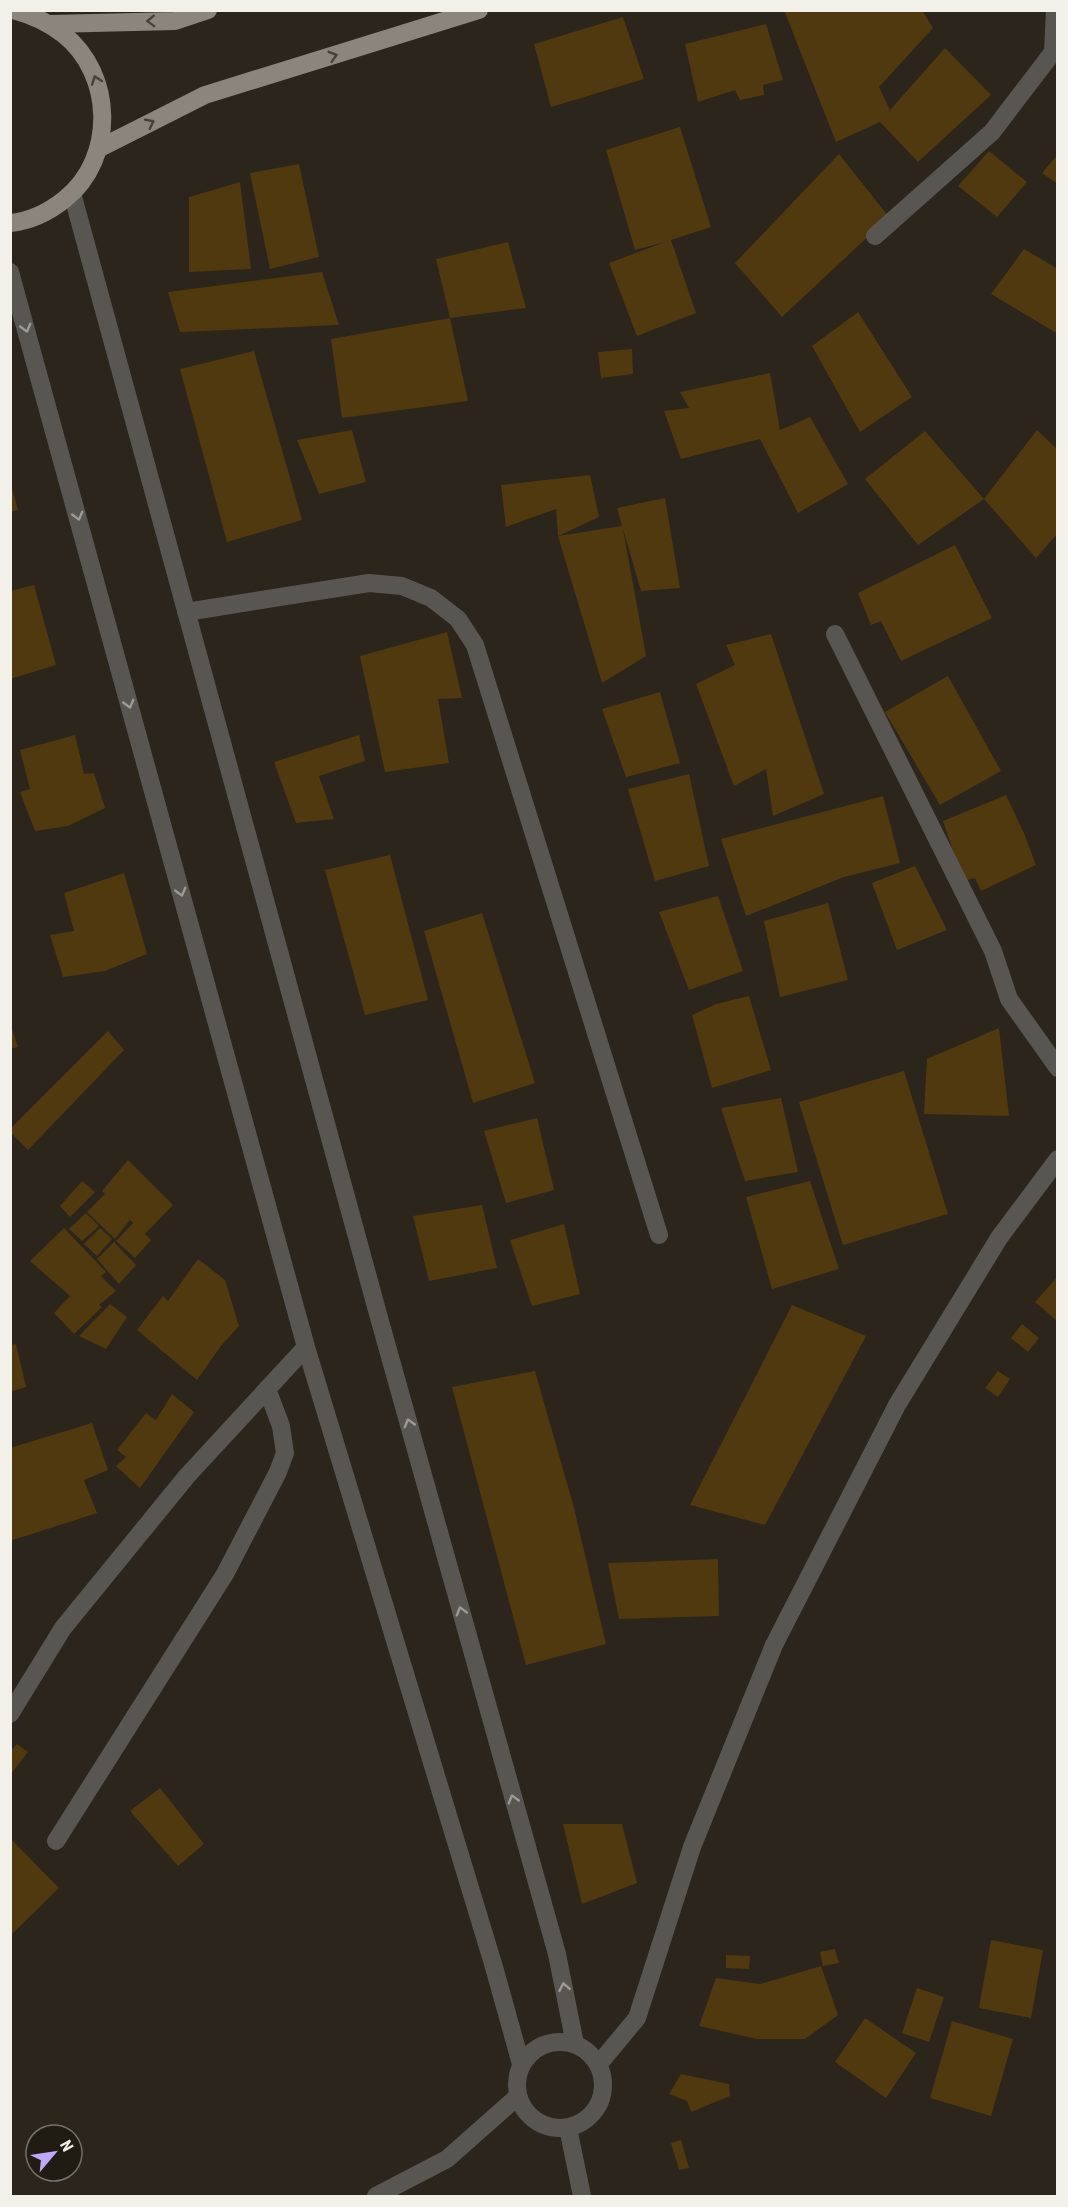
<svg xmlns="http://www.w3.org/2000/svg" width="1068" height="2207" font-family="'Roboto Condensed',sans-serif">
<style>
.building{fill:#50390e}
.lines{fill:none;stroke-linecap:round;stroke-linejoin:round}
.minor{stroke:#595652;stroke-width:18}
.major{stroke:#8b857c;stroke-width:18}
.oneway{stroke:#464138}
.oneway2{stroke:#9e9b96}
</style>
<rect width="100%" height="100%" fill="#2b251c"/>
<path class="building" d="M784,10H922L933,28L879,87L890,110L945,48L991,95L918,162L880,122L836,142Z
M623,17L644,79L551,107L534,44Z
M766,24L783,80L763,85L764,95L740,100L735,90L698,102L685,44Z
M680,127L711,227L671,240L696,313L637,336L609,263L665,242L635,250L606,150Z
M989,151L1027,182L997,217L958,186Z
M839,154L889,217L782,317L735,263Z
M1058,154V184L1042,173Z
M299,164L319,257L270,269L250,173Z
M240,182L251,269L189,272V197Z
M508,242L526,308L450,318L436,259Z
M1024,249L1058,269V334L991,294Z
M322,272L339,325L180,332L168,292Z
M858,312L912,397L860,432L812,346Z
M450,318L468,401L342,418L331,339Z
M632,349L633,374L601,378L598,352Z
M254,351L302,520L227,542L180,369Z
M770,373L780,430L810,417L848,484L798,513L760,439L681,459L664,411L689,408L680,392Z
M352,430L366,482L319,494L297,440Z
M1037,430L1058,450V533L1036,558L984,499L918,545L865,479L925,431L984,499Z
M590,475L599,517L558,536L556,509L506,527L501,485Z
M10,481L18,510L10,512Z
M665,498L680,588L641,591L623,529L646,656L602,683L558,536L622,526L617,508Z
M955,545L992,618L901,661L881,621L871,625L858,593Z
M34,585L56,665L10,679V591Z
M447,632L462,698L438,699L449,763L385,772L360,656Z
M771,634L824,794L773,816L766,769L734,786L696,684L735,665L726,645Z
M948,676L1001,771L940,805L885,712Z
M660,692L680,763L626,777L602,709Z
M75,735L84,774L94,773L105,808L68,826L35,831L20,792L30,789L20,750Z
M359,735L365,761L319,776L334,819L296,823L274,762Z
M689,774L709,866L655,881L628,789Z
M1006,795L1024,833L1036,865L981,891L975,878L963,881L943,821Z
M883,796L900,863L844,877L746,916L721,839Z
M390,855L428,1000L365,1015L325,870Z
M915,866L947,930L897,950L872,883Z
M124,873L147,954L105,971L63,977L50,935L74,931L64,893Z
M718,896L743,971L689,990L659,912Z
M828,903L848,980L780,997L764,921Z
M482,913L535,1083L473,1103L424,931Z
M749,996L771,1070L712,1088L692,1015L716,1004Z
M10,1023L18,1047L10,1049Z
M999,1028L1009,1116L924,1114L927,1059Z
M108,1031L124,1050L28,1150L10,1132V1129Z
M904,1071L948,1214L843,1245L799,1102Z
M781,1098L798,1172L745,1181L721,1108Z
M537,1118L554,1190L506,1203L484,1131Z
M128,1160L173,1205L145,1234L151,1240L135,1258L116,1241L133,1223L130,1220L115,1239L87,1212L105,1194L102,1191Z
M82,1181L95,1192L70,1217L60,1206Z
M810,1181L839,1269L772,1289L746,1197Z
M482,1205L497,1268L429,1281L413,1216Z
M86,1213L99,1226L82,1241L69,1229Z
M564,1224L580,1294L532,1306L510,1240Z
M64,1228L106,1272L101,1276L116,1291L99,1305L102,1307L74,1334L54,1313L70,1296L30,1261Z
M100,1228L112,1239L97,1256L84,1244Z
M114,1242L136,1265L119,1284L97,1259Z
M198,1259L225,1280L239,1326L221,1346L197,1380L137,1330L163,1296L168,1301Z
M1058,1276V1319L1056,1320L1035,1302Z
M110,1304L127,1317L106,1349L79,1336Z
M792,1305L866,1336L765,1525L690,1505Z
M1022,1324L1039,1338L1028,1352L1011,1338Z
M16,1344L26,1387L10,1392V1345Z
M535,1371L573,1504L606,1644L526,1665L452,1387Z
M998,1371L1010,1379L998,1397L985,1388Z
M172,1394L194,1412L140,1488L116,1466L126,1457L117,1450L146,1413L156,1420Z
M92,1423L108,1470L84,1480L97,1513L10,1541V1448Z
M718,1559L719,1616L619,1619L608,1563Z
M17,1744L28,1752L10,1775V1752Z
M160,1788L204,1844L178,1866L130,1811Z
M563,1824H622L637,1883L582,1904Z
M10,1838L59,1888L10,1936Z
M991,1940L1043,1950L1031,2018L979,2008Z
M835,1949L839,1963L823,1966L820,1952Z
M726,1955L750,1956L749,1969L726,1968Z
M821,1966L838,2015L805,2039H757L699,2026L716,1978L760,1984Z
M917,1988L944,1997L929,2042L902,2033Z
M865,2018L916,2053L886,2098L835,2062Z
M952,2021L1013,2039L991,2116L930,2098Z
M681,2074L729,2084L730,2096L691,2112L687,2101L669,2094Z
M681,2140L689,2168L679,2170L671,2143Z"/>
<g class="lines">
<path class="minor" d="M72,193L378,1314L557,1954L575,2044
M875,236L992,132L1053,52L1055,10
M10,272L306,1347L494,1967L521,2064
M186,612L369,583L402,586L431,598L458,619L475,645L659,1235
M835,634L993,951L1009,999L1058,1068
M10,1714L63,1628L187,1476L306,1347
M56,1841L225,1574L278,1472L285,1453L281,1426L267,1389
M517 2085a43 43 0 1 1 86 0a43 43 0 1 1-86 0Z
M598,2065L637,2018L692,1847L774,1645L897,1405L999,1238L1058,1159
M568,2128L582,2196
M376,2196L447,2159L517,2097"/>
<path class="major" d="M51,24L175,21L208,10
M98,149L205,95L479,10
M10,223C31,221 49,212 65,199C116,158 114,74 63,34C48,22 32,15 13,10"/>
</g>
<defs><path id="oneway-chevron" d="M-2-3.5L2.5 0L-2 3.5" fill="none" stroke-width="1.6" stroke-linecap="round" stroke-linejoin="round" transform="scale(1.5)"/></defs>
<g class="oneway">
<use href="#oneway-chevron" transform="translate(151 21) rotate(178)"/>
<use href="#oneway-chevron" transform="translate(333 56) rotate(-17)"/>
<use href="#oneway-chevron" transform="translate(96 80) rotate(-110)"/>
<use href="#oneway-chevron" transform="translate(150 123) rotate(-27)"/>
</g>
<g class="oneway2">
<use href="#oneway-chevron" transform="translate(26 328) rotate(75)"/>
<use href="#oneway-chevron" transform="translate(78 516) rotate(75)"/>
<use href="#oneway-chevron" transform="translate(129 704) rotate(75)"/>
<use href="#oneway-chevron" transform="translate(181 892) rotate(75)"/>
<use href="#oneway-chevron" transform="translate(409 1423) rotate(-106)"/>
<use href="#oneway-chevron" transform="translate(461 1611) rotate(-106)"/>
<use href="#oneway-chevron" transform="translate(513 1799) rotate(-106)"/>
<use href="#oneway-chevron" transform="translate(564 1987) rotate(-101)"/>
</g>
<rect width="1068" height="2207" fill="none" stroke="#f3efe9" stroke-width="24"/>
<g transform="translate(54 2153) rotate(61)"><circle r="28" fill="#211c13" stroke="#757069" stroke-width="1.5"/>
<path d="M0-4.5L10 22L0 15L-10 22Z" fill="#bfa9f4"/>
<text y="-9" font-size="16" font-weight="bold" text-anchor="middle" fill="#f3efe9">N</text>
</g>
</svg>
